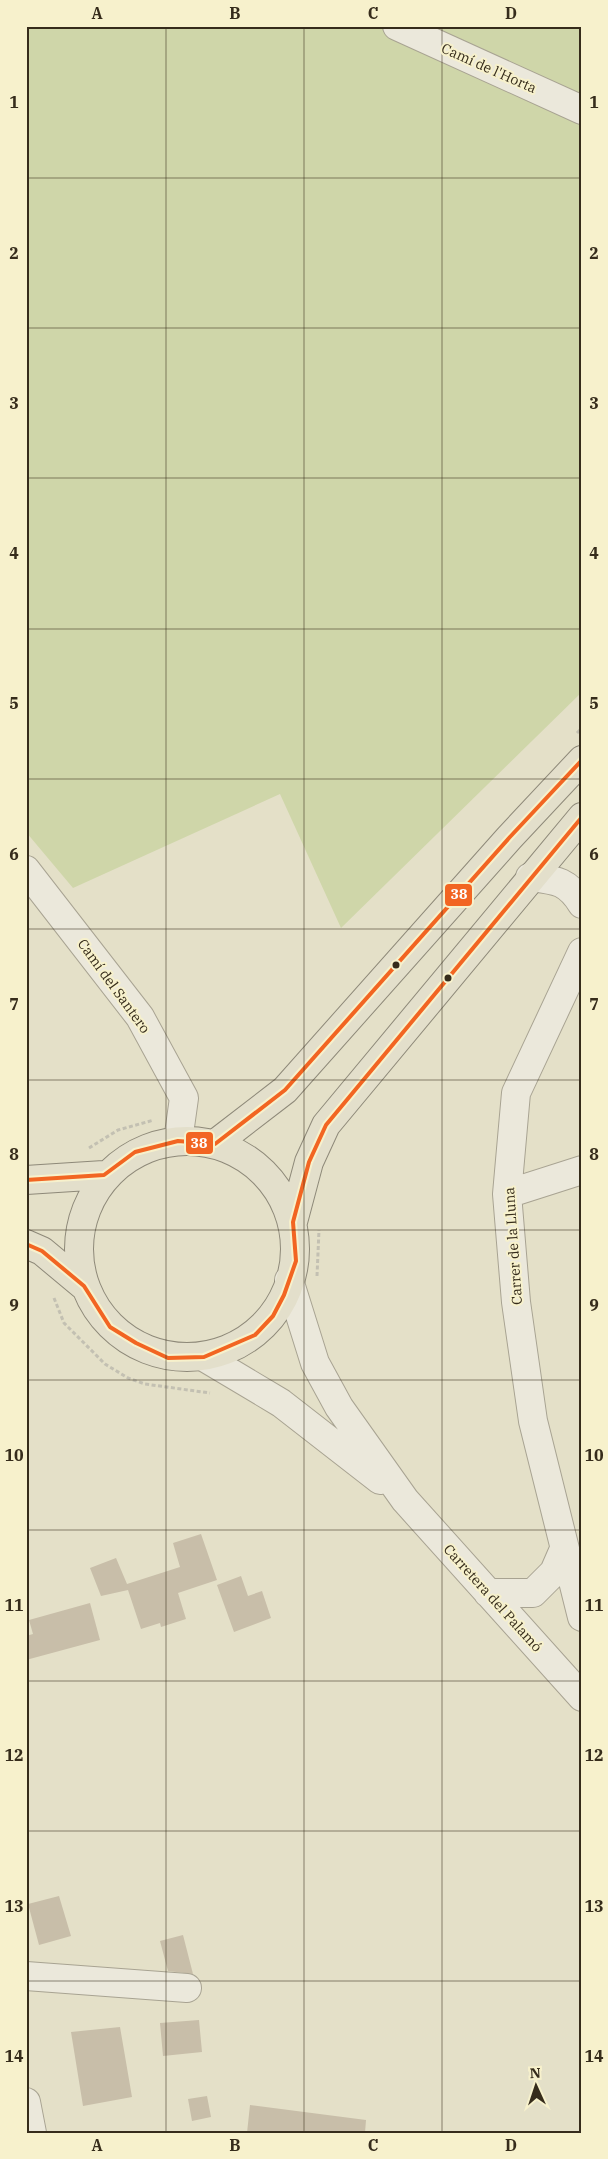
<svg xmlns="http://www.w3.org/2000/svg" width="608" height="2159" font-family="'IBM Plex Serif',serif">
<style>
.green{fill:#cfd6a9}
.building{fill:#c8bea9}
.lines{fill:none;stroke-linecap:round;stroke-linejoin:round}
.minor-casing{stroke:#a8a392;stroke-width:30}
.major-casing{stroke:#8e8979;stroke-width:30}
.path{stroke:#c3c0b2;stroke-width:3;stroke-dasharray:4 2.5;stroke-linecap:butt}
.minor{stroke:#ebe8db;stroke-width:28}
.major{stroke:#e3dfcb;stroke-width:28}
.bus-1-casing{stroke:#f7f1cc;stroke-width:8}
.bus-1{stroke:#f26522;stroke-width:4}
.grid{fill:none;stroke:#362c1b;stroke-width:1;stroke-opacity:0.55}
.bus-dot{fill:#362c1b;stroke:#f7f1cc;stroke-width:2}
.labels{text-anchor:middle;stroke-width:4;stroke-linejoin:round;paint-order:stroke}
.street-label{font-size:14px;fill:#362c1b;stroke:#f7f1cc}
.line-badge{stroke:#f7f1cc;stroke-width:2}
.badge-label{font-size:14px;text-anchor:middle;font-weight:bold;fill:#fff}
.neatline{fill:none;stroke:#362c1b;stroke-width:2}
.grid-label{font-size:16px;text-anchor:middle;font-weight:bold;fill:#362c1b}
</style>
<rect width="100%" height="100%" fill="#e4e0c8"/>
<path class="green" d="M26,26H582V692L341,928L280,794L73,888L26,832Z"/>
<path class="building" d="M201,1534L217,1580L178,1593L186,1619L161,1627L160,1623L141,1629L128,1590L101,1596L90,1568L116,1558L127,1584L180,1567L173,1543Z
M241,1576L248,1596L262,1591L271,1618L234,1632L217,1585Z
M90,1603L100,1640L26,1660V1636L33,1634L29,1620Z
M59,1896L71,1936L39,1945L28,1904Z
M183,1935L193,1974L168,1971L160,1941Z
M199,2020L202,2052L163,2056L160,2023Z
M120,2027L132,2097L83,2106L71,2032Z
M207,2096L211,2117L192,2121L188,2099Z
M250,2105L366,2120L365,2133H247Z"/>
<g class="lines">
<defs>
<path id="minor" d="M397,26L582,110
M26,870L140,1017L184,1098L178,1141
M530,877C555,880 567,880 582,904
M582,952L516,1093L507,1194L516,1302L533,1421L582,1617
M507,1194L582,1170
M289,1280L315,1363L339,1407L405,1500L582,1697
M204,1357L281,1403L380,1480
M488,1593H533L554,1572L564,1549
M26,1976L187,1988
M26,2102L32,2133"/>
<path id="major" d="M79 1249a108 108 0 1 1 216 0a108 108 0 1 1-216 0Z
M215,1144L285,1090L509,838L582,760
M26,1180L104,1175
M293,1222L309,1162L326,1125L582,817
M26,1244L42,1251L84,1286"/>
</defs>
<use href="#minor" class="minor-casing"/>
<use href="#major" class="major-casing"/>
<path class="path" d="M577,733L582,728
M89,1148L118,1130L154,1120
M317,1276L319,1230
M54,1298L64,1323L105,1364L128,1378L145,1384L210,1393"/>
<use href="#minor" class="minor"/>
<use href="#major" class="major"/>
<defs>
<path id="bus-1" d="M26,1180L104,1175L135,1152L178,1141L215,1144L285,1090L509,838L582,760
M26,1244L42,1251L84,1286L110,1327L136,1343L168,1358L204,1357L255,1335L273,1316L284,1295L296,1261L293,1222L309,1162L326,1125L582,817"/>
</defs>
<use href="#bus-1" class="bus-1-casing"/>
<use href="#bus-1" class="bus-1"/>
</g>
<path class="grid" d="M166,26V2133M304,26V2133M442,26V2133M26,178H582M26,328H582M26,478H582M26,629H582M26,779H582M26,929H582M26,1080H582M26,1230H582M26,1380H582M26,1530H582M26,1681H582M26,1831H582M26,1981H582"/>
<g class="bus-dot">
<circle cx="396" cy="965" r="4.5"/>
<circle cx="448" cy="978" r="4.5"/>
</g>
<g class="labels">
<g class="street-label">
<text transform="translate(489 68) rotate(24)" y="5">Camí de l'Horta</text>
<text transform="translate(114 986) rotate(54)" y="5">Camí del Santero</text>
<text transform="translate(513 1246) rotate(-94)" y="5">Carrer de la Lluna</text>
<text transform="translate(493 1598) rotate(48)" y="5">Carretera del Palamó</text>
</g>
</g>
<g class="line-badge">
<rect x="444" y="883" width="29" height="24" rx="5" fill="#f26522"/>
<rect x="185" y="1131" width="29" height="24" rx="5" fill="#f26522"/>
</g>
<g class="badge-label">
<text x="459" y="899">38</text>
<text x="199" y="1148">38</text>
</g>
<rect width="608" height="2159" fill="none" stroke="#f7f1cc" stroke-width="55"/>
<g transform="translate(536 2086) rotate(357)" stroke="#f7f1cc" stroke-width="4" paint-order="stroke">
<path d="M0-4L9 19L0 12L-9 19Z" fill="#362c1b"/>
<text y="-8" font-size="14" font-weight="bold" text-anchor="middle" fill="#362c1b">N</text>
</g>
<rect x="28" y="28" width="552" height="2104" class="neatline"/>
<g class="grid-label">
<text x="97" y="19">A</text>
<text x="235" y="19">B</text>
<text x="373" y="19">C</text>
<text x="511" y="19">D</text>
<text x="14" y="108">1</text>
<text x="594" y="108">1</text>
<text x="14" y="259">2</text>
<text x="594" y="259">2</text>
<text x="14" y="409">3</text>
<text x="594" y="409">3</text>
<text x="14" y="559">4</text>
<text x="594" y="559">4</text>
<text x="14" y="709">5</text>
<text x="594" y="709">5</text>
<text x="14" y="860">6</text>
<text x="594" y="860">6</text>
<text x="14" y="1010">7</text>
<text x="594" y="1010">7</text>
<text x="14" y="1160">8</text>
<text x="594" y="1160">8</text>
<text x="14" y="1311">9</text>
<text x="594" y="1311">9</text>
<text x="14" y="1461">10</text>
<text x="594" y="1461">10</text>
<text x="14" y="1611">11</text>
<text x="594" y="1611">11</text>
<text x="14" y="1761">12</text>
<text x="594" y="1761">12</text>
<text x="14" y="1912">13</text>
<text x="594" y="1912">13</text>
<text x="14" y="2062">14</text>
<text x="594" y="2062">14</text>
<text x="97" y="2151">A</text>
<text x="235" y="2151">B</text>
<text x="373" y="2151">C</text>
<text x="511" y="2151">D</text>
</g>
</svg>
